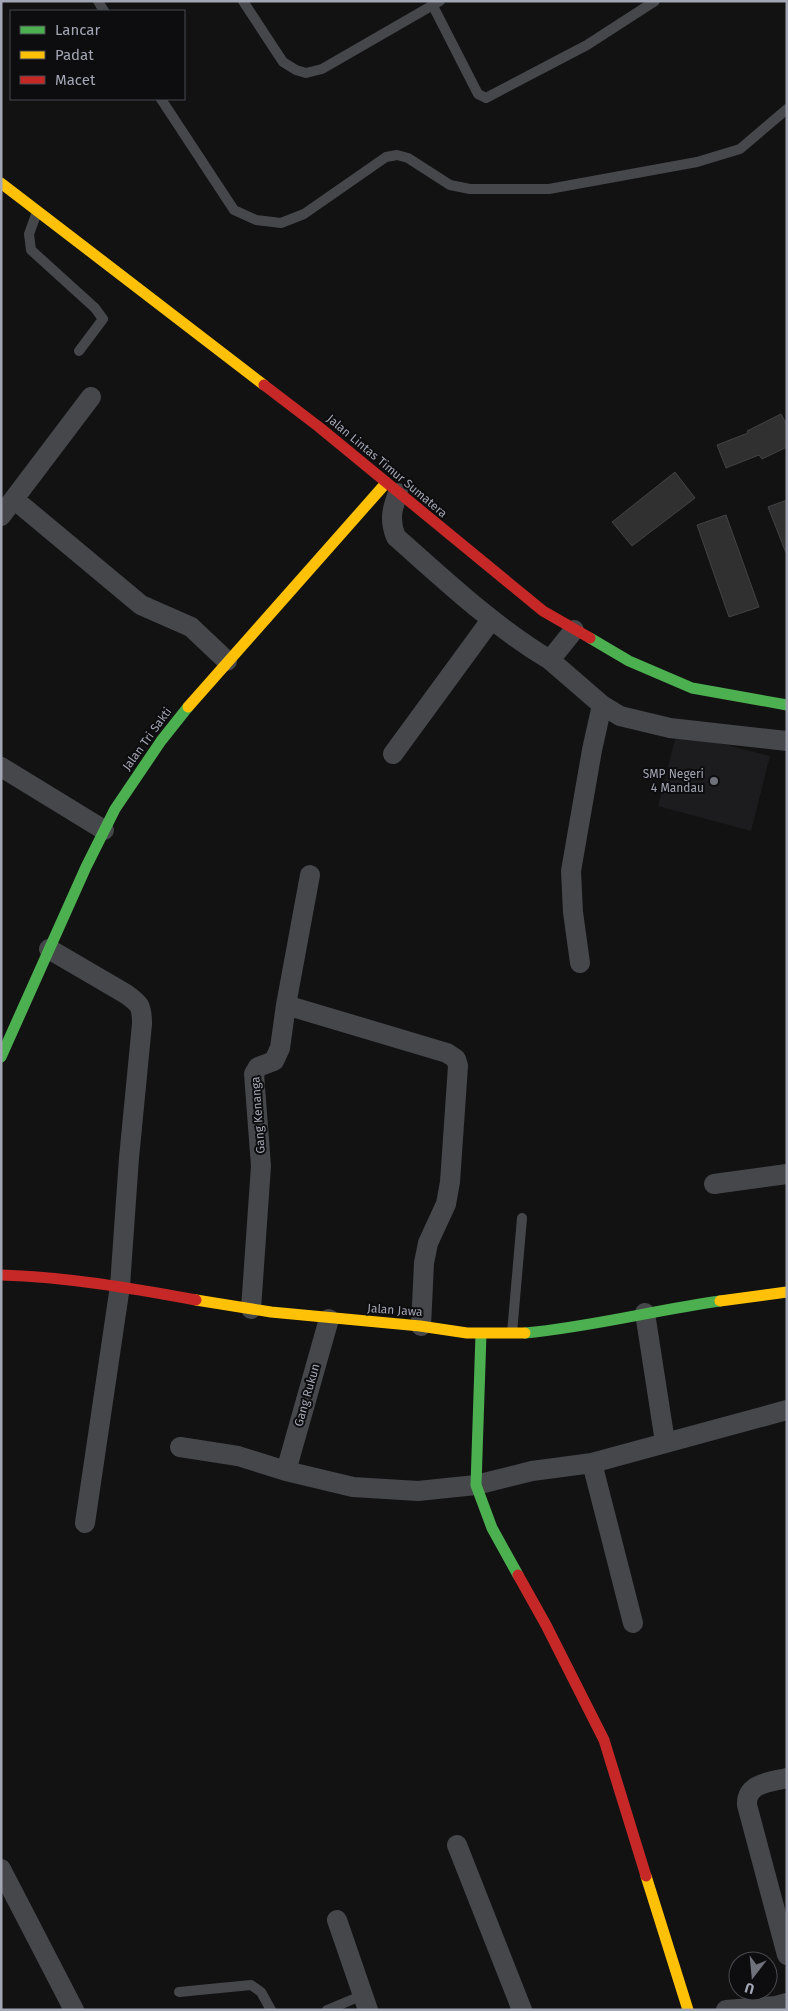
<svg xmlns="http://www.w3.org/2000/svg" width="788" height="2011" font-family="'Fira Sans',sans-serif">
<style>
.built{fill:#1c1c1e}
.building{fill:#303031;stroke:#424246}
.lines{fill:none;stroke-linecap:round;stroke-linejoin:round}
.lane{stroke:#46474b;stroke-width:10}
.street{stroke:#46474b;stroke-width:20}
.fast{stroke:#4caf50;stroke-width:11}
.slow{stroke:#ffc107;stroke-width:11}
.jam{stroke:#c62828;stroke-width:11}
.poi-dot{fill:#70727b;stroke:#0d0c0e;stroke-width:2}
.labels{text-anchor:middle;stroke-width:4;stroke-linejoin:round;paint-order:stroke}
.street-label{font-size:12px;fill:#a3a6b4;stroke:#0d0c0e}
.poi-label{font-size:12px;fill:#a3a6b4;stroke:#0d0c0e;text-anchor:end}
</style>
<rect width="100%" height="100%" fill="#121212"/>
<path class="built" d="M677,732L770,756L751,831L658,806Z"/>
<path class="building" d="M781,414L787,425V447L762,459L759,455L726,468L717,445L748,433L747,431Z
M675,472L695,498L632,546L612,522Z
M787,500V553H786L768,507Z
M726,515L759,607L729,617L697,525Z"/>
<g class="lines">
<path class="lane" d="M98,1L104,11
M243,1L283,62L296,70L306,73L322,69L440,1
M433,6L478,94L486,98L587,45L655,1
M161,99L234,210L256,220L281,223L304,214L386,157L397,155L408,158L450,185L470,189H549L697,162L740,149L787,109
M37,212L29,234L31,250L95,308L103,319L79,351
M512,1333L522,1218
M179,1992L251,1985L261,1992L271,2010
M327,2010L363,1995"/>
<path class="street" d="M398,493C392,509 389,520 396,537C445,580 493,626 550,660
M15,500L141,605L191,627L227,661
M1,516L91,397
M574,630L550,660L602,705L620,716L670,728L787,741
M393,754L491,620
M1,767L104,830
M49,949L126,994C140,1004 142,1006 142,1024L129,1158L120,1286L85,1523
M580,963L573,912L571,871L592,750L602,705
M286,1005L447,1053L456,1059L458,1066L450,1182L446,1204L428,1243L424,1263L421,1326
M714,1184L787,1174
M251,1309L261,1166L254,1074L258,1067L274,1061L280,1048L286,1005L310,875
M645,1313L665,1442
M180,1447L238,1456L286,1471L353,1487L418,1491L476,1485L532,1471L592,1463L787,1410
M592,1463L633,1623
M286,1471L329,1319
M787,1778C770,1782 746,1783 747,1805L787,1955
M457,1845L522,2010
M1,1869L74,2010
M337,1920L368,2010
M726,2010L776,2006L787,2003"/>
<path class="fast" d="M590,638L629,661L692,688L787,705
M1,1057L86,867L115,809L161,741L188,707
M525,1333C591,1327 655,1310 720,1301
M481,1334L476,1485L492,1528L518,1575"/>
<path class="slow" d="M1,183L264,385
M188,707L386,483
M196,1300L271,1312L420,1326L467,1333H525
M720,1301L787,1292
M646,1876L688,2010"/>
<path class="jam" d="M264,385L319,427L543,611L590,638
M1,1275C67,1277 131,1288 196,1300
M518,1575L546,1625L604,1740L646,1876"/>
</g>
<circle class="poi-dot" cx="714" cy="781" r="5"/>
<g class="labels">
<g class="street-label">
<text transform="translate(387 466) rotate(40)" y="4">Jalan Lintas Timur Sumatera</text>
<text transform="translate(147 739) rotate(-54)" y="4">Jalan Tri Sakti</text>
<text transform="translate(258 1115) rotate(-94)" y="4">Gang Kenanga</text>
<text transform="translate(395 1310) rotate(4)" y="4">Jalan Jawa</text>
<text transform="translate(307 1395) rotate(-74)" y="4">Gang Rukun</text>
</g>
<g class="poi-label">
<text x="704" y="778">SMP Negeri<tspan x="704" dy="14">4 Mandau</tspan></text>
</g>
</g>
<rect width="788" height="2011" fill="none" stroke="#a3a6b4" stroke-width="5"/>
<rect x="10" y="10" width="175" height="90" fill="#0d0c0e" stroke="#494a50"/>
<rect x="20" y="26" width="25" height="8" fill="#4caf50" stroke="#494a50"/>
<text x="55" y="35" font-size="15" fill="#a3a6b4">Lancar</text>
<rect x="20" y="51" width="25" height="8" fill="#ffc107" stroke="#494a50"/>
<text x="55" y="60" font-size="15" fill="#a3a6b4">Padat</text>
<rect x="20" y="76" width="25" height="8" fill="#c62828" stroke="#494a50"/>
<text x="55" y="85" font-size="15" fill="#a3a6b4">Macet</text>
<g transform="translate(753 1976) rotate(196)"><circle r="24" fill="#0d0c0e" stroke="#494a50"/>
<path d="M0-4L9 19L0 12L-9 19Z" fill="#70727b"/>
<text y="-8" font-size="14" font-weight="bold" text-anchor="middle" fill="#a3a6b4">U</text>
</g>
</svg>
